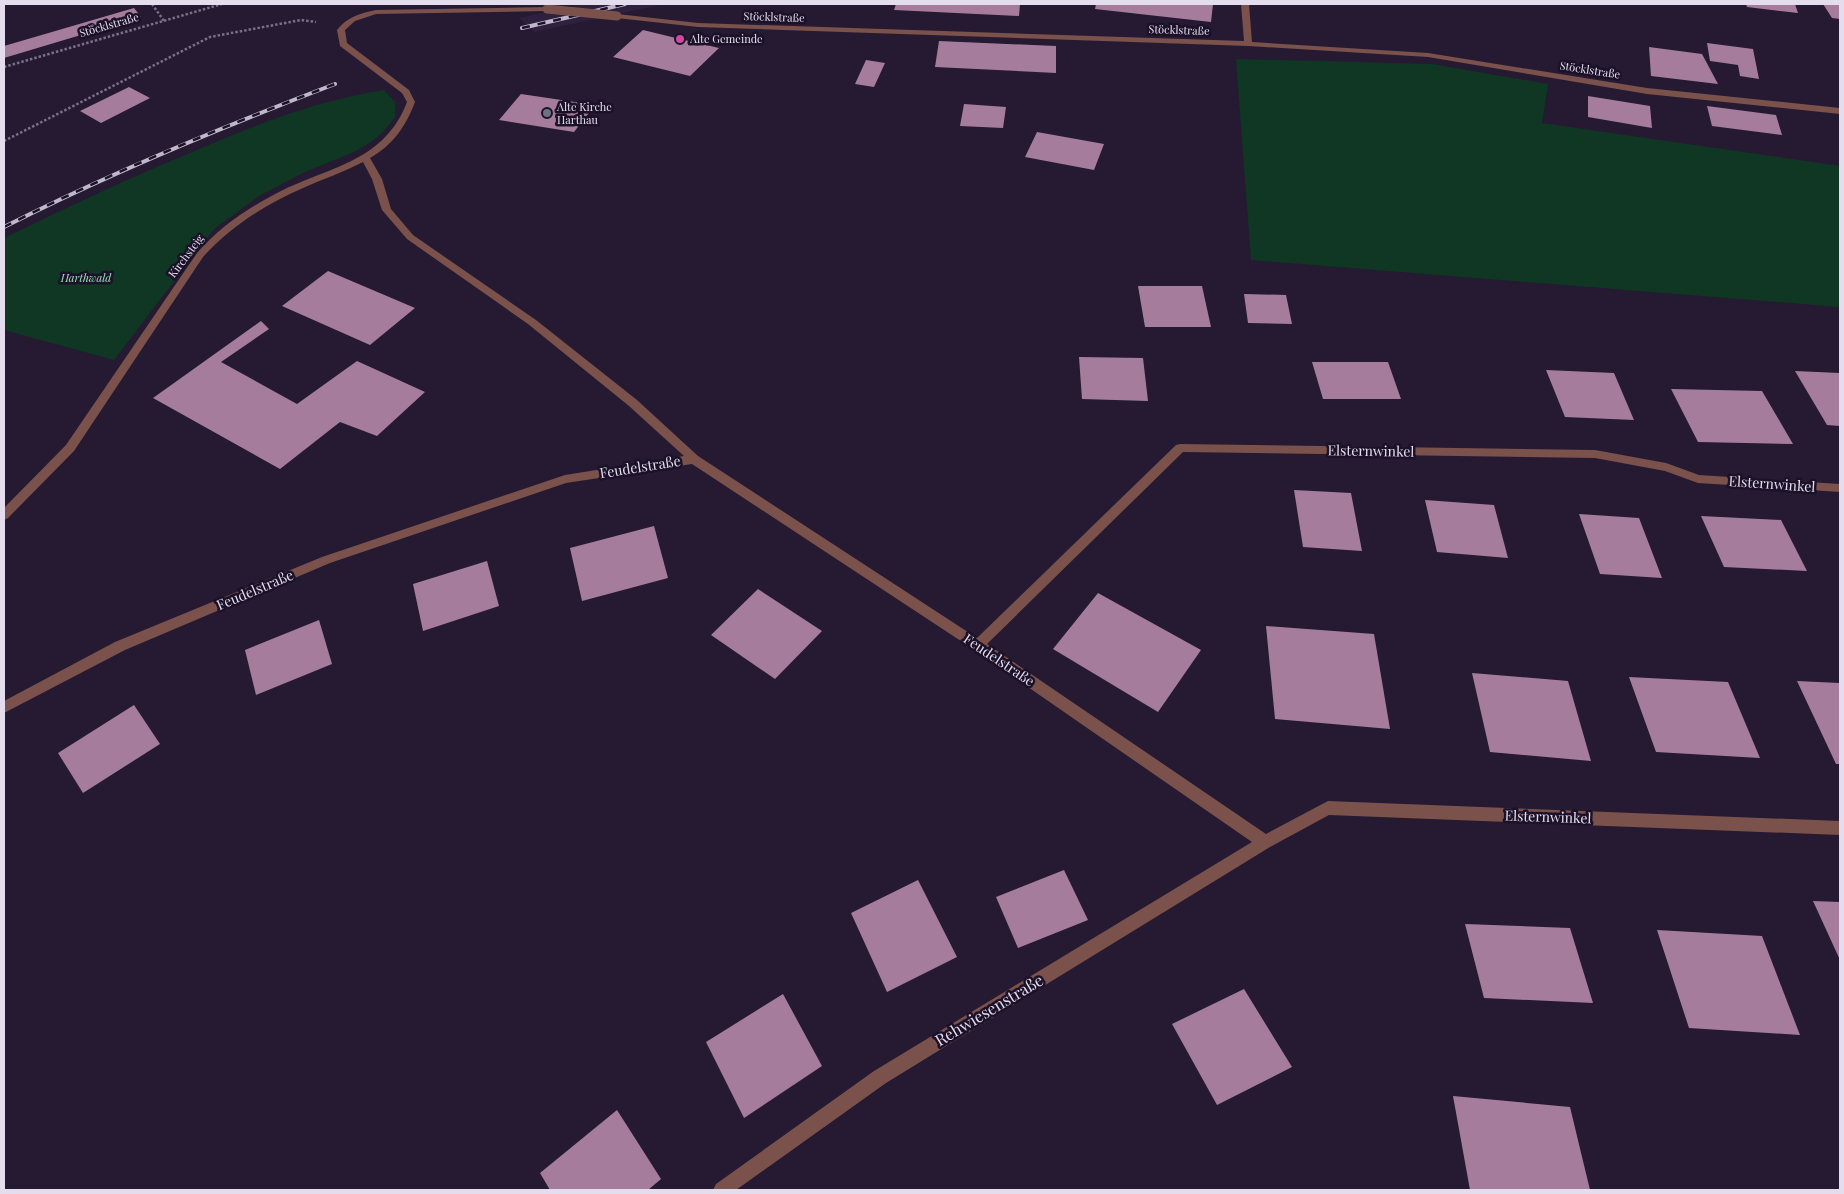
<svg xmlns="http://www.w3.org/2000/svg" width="1844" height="1194" font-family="'Playfair Display',serif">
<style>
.built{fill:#2e203e}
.green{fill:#0f3724}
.building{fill:#a67c9d}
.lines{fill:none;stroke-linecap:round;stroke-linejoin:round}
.path{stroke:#797085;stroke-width:2.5;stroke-dasharray:2.5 2;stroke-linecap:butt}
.minor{fill:#7b514b;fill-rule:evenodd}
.rail-casing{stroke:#bfb7ca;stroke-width:4}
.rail{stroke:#1b1128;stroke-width:2.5;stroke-dasharray:8;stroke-linecap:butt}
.minor-bridge{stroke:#7b514b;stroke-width:9}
.hotel-dot{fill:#d1479c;stroke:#1b1128;stroke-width:2}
.worship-dot{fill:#6b7280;stroke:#1b1128;stroke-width:2}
.labels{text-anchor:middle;stroke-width:5;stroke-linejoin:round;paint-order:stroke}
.far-street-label{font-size:11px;fill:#e4ddee;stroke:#1b1128}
.far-poi-label{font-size:11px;fill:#e4ddee;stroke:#1b1128;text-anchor:start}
.far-park-label{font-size:11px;font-style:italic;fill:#95e3b8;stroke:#1b1128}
.street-label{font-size:14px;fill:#e4ddee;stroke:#1b1128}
.near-street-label{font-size:16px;fill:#e4ddee;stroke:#1b1128}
</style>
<rect width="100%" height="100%" fill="#251a32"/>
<path class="built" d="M583,4H664L535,32L519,18Z"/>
<path class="green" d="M1236,59L1432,64L1548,84L1542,123L1840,166V307L1251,260Z
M384,90L395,102V117L384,131L371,142L354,152L303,173L259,196L214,229L114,360L4,330V238C68,207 131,177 197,150C260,123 316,101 384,90Z"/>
<path class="building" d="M896,4H1020L1019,16L894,10Z
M1096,4H1213L1211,22L1095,9Z
M1746,4H1795L1798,13L1747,7Z
M1823,4H1840V19L1832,18Z
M134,8L141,17L4,58V46Z
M643,30L680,39L719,48L690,76L613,57Z
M939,41L1056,46V73L935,67Z
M1707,43L1753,49L1759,79L1740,76L1738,65L1710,61Z
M1649,47L1702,54L1718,84L1651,76Z
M866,60L885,63L874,87L855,84Z
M129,87L150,98L101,123L80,111Z
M521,94L595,105L574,132L499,120Z
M1588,96L1650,106L1652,128L1588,117Z
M964,104L1006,107L1003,128L960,126Z
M1707,106L1776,115L1782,135L1712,126Z
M1037,132L1104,144L1094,170L1025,157Z
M328,271L415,308L370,345L282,306Z
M1138,286H1202L1211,327H1145Z
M1244,294L1286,295L1292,324L1248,323Z
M261,321L269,329L221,362L297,404L357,361L425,392L377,436L340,422L280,469L153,398Z
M1079,357L1143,358L1148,401L1082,399Z
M1312,362H1388L1401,399H1323Z
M1546,370L1614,373L1634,420L1565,417Z
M1795,371L1840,373V426L1827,425Z
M1671,389L1762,391L1793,444L1698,442Z
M1294,490L1351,493L1362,551L1303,547Z
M1425,500L1494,505L1508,558L1437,552Z
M1579,514L1639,518L1662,578L1600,574Z
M1701,516L1781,520L1807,571L1724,567Z
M654,526L668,578L582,601L570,548Z
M487,561L499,606L423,631L413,584Z
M758,589L822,631L775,679L711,635Z
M1098,593L1201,650L1158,712L1053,649Z
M319,620L332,664L256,695L245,650Z
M1266,626L1374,634L1390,729L1275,719Z
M1472,673L1568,681L1591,761L1490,752Z
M1629,677L1728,682L1760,758L1656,752Z
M1797,681L1840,683V764H1836Z
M134,705L160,744L83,793L58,753Z
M1064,870L1088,920L1018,948L996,897Z
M918,880L957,957L887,992L851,913Z
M1813,901L1840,902V960Z
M1465,924L1570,928L1593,1003L1484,998Z
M1657,930L1762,936L1800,1035L1689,1028Z
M1244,989L1292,1067L1217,1105L1172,1024Z
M783,994L822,1066L744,1118L706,1042Z
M1453,1096L1570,1107L1590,1190H1470Z
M617,1110L661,1179L648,1190H550L540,1173Z"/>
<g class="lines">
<path class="path" d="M152,4L164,21
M4,67L222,4
M4,141L210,37L301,20L316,22"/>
<path class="minor" d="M1241,4H1249L1252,42L1428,53L1647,88L1840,108V114L1647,94L1428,57L1248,46L698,27L617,18L613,16L617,14L698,23L1244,41Z
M550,7L551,9L547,11L376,14L355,21L345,30L347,43L409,90L415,102C406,126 393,145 370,158L382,179L391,209L413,235L536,320L637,400L698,456L977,638L1176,445L1180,444L1595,450L1666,463L1699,475L1840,484V492L1698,483L1665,471L1595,458L1183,452L987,644L1266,834L1328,801L1840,821V835L1329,815L1270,847L886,1083L736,1190H713L716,1184L874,1071L1252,842L973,649L692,464L566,483L330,563L125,650L4,713V701L115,642L322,557L565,475L684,456L629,406L528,324L407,239L382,210L372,179L363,162C344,172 323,179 303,188C266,204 231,226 203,257L74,451L8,518L4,520V508L66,445L197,253C221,225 251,206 283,190C333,166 385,160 407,102L402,93L340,46L337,30C347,17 361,13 376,10Z"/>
<defs>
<path id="rail" d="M522,28L625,4
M4,227C112,172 222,127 335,84"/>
</defs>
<use href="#rail" class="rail-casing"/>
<use href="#rail" class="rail"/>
<path class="minor-bridge" d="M547,9L617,16"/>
</g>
<circle class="hotel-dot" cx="680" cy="39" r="5"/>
<circle class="worship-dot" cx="547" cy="113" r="5"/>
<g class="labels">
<g class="far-street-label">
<text transform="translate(774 17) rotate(2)" y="4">Stöcklstraße</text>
<text transform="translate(109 25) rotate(-16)" y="4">Stöcklstraße</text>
<text transform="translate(1179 30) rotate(2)" y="4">Stöcklstraße</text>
<text transform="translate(1590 70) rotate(9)" y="4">Stöcklstraße</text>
<text transform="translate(186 256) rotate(-53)" y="4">Kirchsteig</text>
</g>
<g class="far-poi-label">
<text x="690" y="43">Alte Gemeinde</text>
<text x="557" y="111">Alte Kirche<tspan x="557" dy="13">Harthau</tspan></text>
</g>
<g class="far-park-label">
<text x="86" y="282">Harthwald</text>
</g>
<g class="street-label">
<text transform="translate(1371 451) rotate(1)" y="5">Elsternwinkel</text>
<text transform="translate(640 467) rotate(-9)" y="5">Feudelstraße</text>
<text transform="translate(1772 484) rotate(4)" y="5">Elsternwinkel</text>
<text transform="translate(255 590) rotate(-23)" y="5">Feudelstraße</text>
<text transform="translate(999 660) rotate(34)" y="5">Feudelstraße</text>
<text transform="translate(1548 817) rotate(2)" y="5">Elsternwinkel</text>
</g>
<g class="near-street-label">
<text transform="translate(989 1010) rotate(-31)" y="6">Rehwiesenstraße</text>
</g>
</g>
<rect width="1844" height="1194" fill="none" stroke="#e4ddee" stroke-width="10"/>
</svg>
